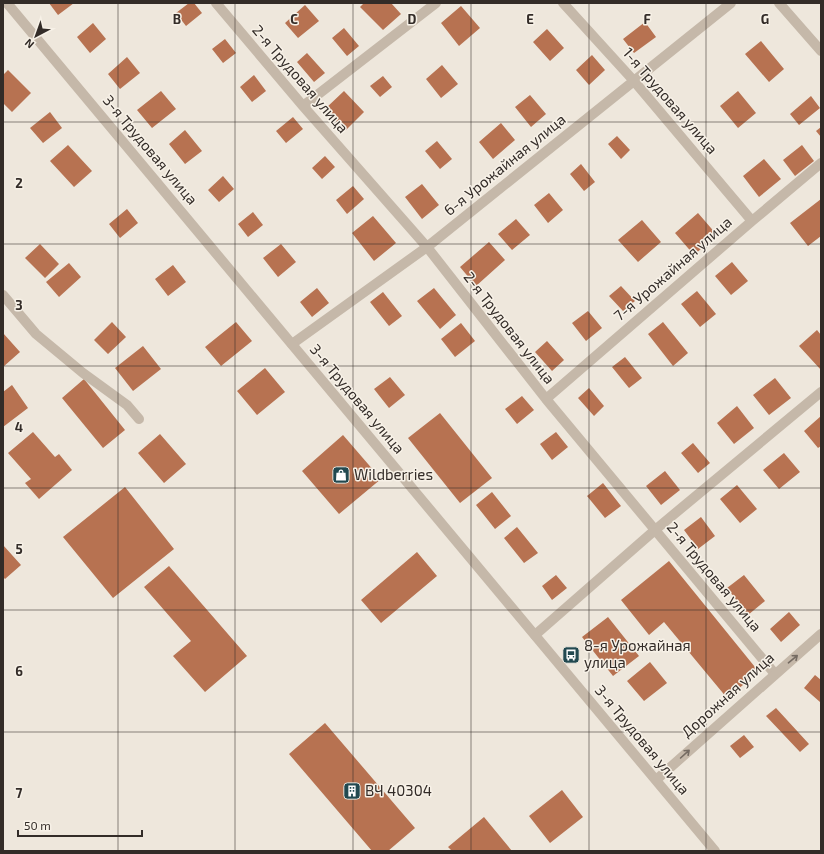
<svg xmlns="http://www.w3.org/2000/svg" width="824" height="854" font-family="'Exo 2',sans-serif">
<style>
.building{fill:#b77251}
.lines{fill:none;stroke-linecap:round;stroke-linejoin:round}
.minor{stroke:#c5b8a9;stroke-width:10}
.tertiary{stroke:#c5b8a9;stroke-width:10}
.oneway{stroke:#756b62}
.grid{fill:none;stroke:#332c28;stroke-width:1;stroke-opacity:0.55}
.labels{text-anchor:middle;stroke-width:3;stroke-linejoin:round;paint-order:stroke}
.street-label{font-size:15px;fill:#332c28;stroke:#f7f1e7}
.poi-label{font-size:15px;fill:#332c28;stroke:#f7f1e7;text-anchor:start}
.grid-label{font-size:13px;text-anchor:middle;font-weight:bold;fill:#332c28;stroke:#f7f1e7;stroke-width:3;stroke-linejoin:round;paint-order:stroke}
</style>
<rect width="100%" height="100%" fill="#eee7dc"/>
<path class="building" d="M49,3H74L58,15Z
M189,3H194L202,13L186,26L176,13Z
M364,3H391L401,14L383,30L360,7Z
M305,5L319,21L298,38L285,23Z
M461,6L480,28L459,46L441,23Z
M645,22L656,37L634,53L623,39Z
M93,23L106,39L90,53L77,37Z
M344,28L359,46L347,56L332,38Z
M547,29L564,48L550,61L533,42Z
M225,39L236,53L223,63L212,49Z
M761,41L784,69L769,82L745,54Z
M307,53L325,73L314,82L297,62Z
M592,55L605,70L589,85L576,70Z
M127,57L140,73L120,89L108,74Z
M442,65L458,84L441,98L426,79Z
M8,70L31,93L12,112L3,103V75Z
M254,75L266,91L252,102L240,87Z
M383,76L392,87L380,97L370,86Z
M161,91L176,109L152,128L137,110Z
M344,91L364,112L345,131L325,109Z
M738,91L756,113L738,128L720,106Z
M530,95L546,114L531,127L515,107Z
M811,96L820,108L799,125L790,114Z
M50,112L62,128L43,143L30,128Z
M293,117L303,129L286,143L276,131Z
M501,123L515,140L493,159L479,142Z
M821,127V137L816,131Z
M185,130L202,151L185,164L169,144Z
M617,136L630,150L621,159L608,144Z
M437,141L452,159L440,169L425,151Z
M68,145L92,171L74,187L50,161Z
M802,145L814,161L795,176L783,160Z
M325,156L335,167L322,179L312,168Z
M764,159L781,179L759,197L743,176Z
M581,164L595,182L584,191L570,174Z
M223,176L234,189L219,202L208,190Z
M422,184L439,205L422,219L405,197Z
M353,186L364,199L347,214L336,200Z
M549,193L563,210L548,223L534,205Z
M821,199V236L808,246L790,223Z
M127,209L138,223L120,238L109,224Z
M253,212L263,225L248,237L238,224Z
M698,213L717,235L694,255L675,233Z
M373,216L396,243L374,261L352,233Z
M516,219L530,235L512,250L498,234Z
M642,220L661,242L638,262L618,240Z
M489,242L505,260L476,286L460,267Z
M40,244L59,264L45,278L25,258Z
M281,244L296,262L278,277L263,258Z
M732,262L748,281L731,295L715,276Z
M69,263L81,277L59,297L46,282Z
M173,265L186,282L168,296L155,279Z
M621,286L635,301L623,311L609,296Z
M317,288L329,303L312,317L300,302Z
M434,288L456,315L440,329L417,301Z
M697,291L716,314L700,327L681,304Z
M383,292L402,316L389,326L370,302Z
M588,311L602,328L586,341L572,323Z
M112,322L126,337L108,354L94,340Z
M236,322L252,341L221,366L205,347Z
M663,322L688,353L673,366L648,334Z
M461,323L475,341L455,357L441,339Z
M817,330L821,335V370L799,346Z
M3,333L20,352L3,367Z
M547,341L564,360L552,371L535,352Z
M143,346L161,369L133,391L115,368Z
M625,357L642,378L629,388L612,367Z
M265,368L285,392L257,415L237,391Z
M390,377L405,395L389,408L374,389Z
M775,378L791,398L769,415L753,395Z
M84,379L125,430L103,448L62,398Z
M12,385L28,408L3,427V392Z
M589,388L604,406L594,416L578,398Z
M522,396L534,410L517,424L505,409Z
M737,406L754,428L734,444L717,423Z
M440,413L492,478L460,503L408,438Z
M821,416V446L818,448L804,431Z
M33,432L55,457L59,454L72,470L39,499L25,483L31,479L8,453Z
M556,432L568,447L552,460L540,444Z
M160,434L186,464L164,483L138,453Z
M343,435L381,479L339,514L302,471Z
M693,443L710,463L698,473L681,453Z
M784,453L800,472L779,489L763,470Z
M665,471L680,490L661,505L646,486Z
M603,483L621,506L605,518L587,496Z
M737,485L757,509L740,523L720,499Z
M125,487L174,549L113,598L63,537Z
M492,492L511,516L495,529L476,505Z
M701,517L715,536L698,549L684,530Z
M517,527L538,553L524,563L504,538Z
M3,545L21,565L5,579L3,577Z
M417,552L437,576L381,623L361,600Z
M669,561L759,672L727,698L664,622L649,635L621,600Z
M169,566L247,656L205,692L173,656L191,641L144,587Z
M556,575L567,588L552,600L542,586Z
M744,575L765,601L748,615L727,588Z
M789,612L800,625L781,642L770,629Z
M608,617L639,656L613,676L582,637Z
M650,662L667,683L644,701L627,681Z
M815,675L821,680L820,702L804,688Z
M776,708L809,744L800,752L766,716Z
M325,723L415,828L388,851H372L289,754Z
M744,735L754,747L740,758L730,746Z
M562,790L583,817L550,843L529,816Z
M484,817L512,851H452L448,847Z"/>
<g class="lines">
<path class="minor" d="M216,3L303,106L427,247L546,399L775,674
M563,3L634,81L752,221
M779,3L821,51
M303,106L436,3
M3,295L36,334L83,373L127,405L139,419
M292,344L427,247L731,3
M546,399L752,221L821,163
M535,635L655,530L821,392"/>
<path class="tertiary" d="M7,3L715,851
M656,780L821,634"/>
</g>
<defs><path id="oneway-shaft" d="M-6 0H5M1.5-3L5.5 0L1.5 3" fill="none" stroke-width="1.6" stroke-linecap="round" stroke-linejoin="round"/></defs>
<g class="oneway">
<use href="#oneway-shaft" transform="translate(793 659) rotate(-40)"/>
<use href="#oneway-shaft" transform="translate(685 754) rotate(-42)"/>
</g>
<path class="grid" d="M118,3V851M235,3V851M353,3V851M471,3V851M589,3V851M706,3V851M3,122H821M3,244H821M3,366H821M3,488H821M3,610H821M3,732H821"/>
<defs>
<symbol id="shop-square" viewBox="-11 -11 22 22"><rect x="-9" y="-9" width="18" height="18" rx="4" fill="#224950" stroke="#f7f1e7"/><path d="M-5-2.5h2.3a2.7 3.5 0 0 1 5.4 0H5L5.5 6h-11ZM-1.5-2.5h3a1.5 2.3 0 0 0-3 0Z" fill="#fff"/></symbol>
<symbol id="bus-square" viewBox="-11 -11 22 22"><rect x="-9" y="-9" width="18" height="18" rx="4" fill="#224950" stroke="#f7f1e7"/><path d="M-5-6H5V4H4V6H2V4H-2V6H-4V4H-5ZM-3.5-4V0h7V-4ZM-3.5 1.2v1.5H-2V1.2ZM2 1.2v1.5H3.5V1.2Z" fill="#fff"/></symbol>
<symbol id="building-square" viewBox="-11 -11 22 22"><rect x="-9" y="-9" width="18" height="18" rx="4" fill="#224950" stroke="#f7f1e7"/><path d="M-4-6H4V6H1V3H-1V6H-4ZM-2.5-4.3h1.7v1.8h-1.7ZM.8-4.3h1.7v1.8H.8ZM-2.5-1h1.7V.8h-1.7ZM.8-1h1.7V.8H.8Z" fill="#fff"/></symbol>
</defs>
<g fill-rule="evenodd">
<use href="#shop-square" x="331" y="465" width="20" height="20"/>
<use href="#bus-square" x="561" y="645" width="20" height="20"/>
<use href="#building-square" x="342" y="781" width="20" height="20"/>
</g>
<g class="labels">
<g class="street-label">
<text transform="translate(300 79) rotate(49)" y="5">2-я Трудовая улица</text>
<text transform="translate(670 101) rotate(49)" y="5">1-я Трудовая улица</text>
<text transform="translate(150 150) rotate(50)" y="5">3-я Трудовая улица</text>
<text transform="translate(505 165) rotate(-39)" y="5">6-я Урожайная улица</text>
<text transform="translate(673 269) rotate(-41)" y="5">7-я Урожайная улица</text>
<text transform="translate(509 328) rotate(52)" y="5">2-я Трудовая улица</text>
<text transform="translate(357 399) rotate(50)" y="5">3-я Трудовая улица</text>
<text transform="translate(714 577) rotate(50)" y="5">2-я Трудовая улица</text>
<text transform="translate(728 695) rotate(-42)" y="5">Дорожная улица</text>
<text transform="translate(642 740) rotate(50)" y="5">3-я Трудовая улица</text>
</g>
<g class="poi-label">
<text x="354" y="480">Wildberries</text>
<text x="584" y="651">8-я Урожайная<tspan x="584" dy="17">улица</tspan></text>
<text x="365" y="796">ВЧ 40304</text>
</g>
</g>
<g class="grid-label">
<text x="177" y="24">B</text>
<text x="294" y="24">C</text>
<text x="412" y="24">D</text>
<text x="530" y="24">E</text>
<text x="647" y="24">F</text>
<text x="765" y="24">G</text>
<text x="19" y="188">2</text>
<text x="19" y="310">3</text>
<text x="19" y="432">4</text>
<text x="19" y="554">5</text>
<text x="19" y="676">6</text>
<text x="19" y="798">7</text>
</g>
<rect width="824" height="854" fill="none" stroke="#332c28" stroke-width="8"/>
<g transform="translate(36 36) rotate(221)" stroke="#f7f1e7" stroke-width="3" paint-order="stroke">
<path d="M0-3L7 15L0 10L-7 15Z" fill="#332c28"/>
<text y="-6" font-size="11" font-weight="bold" text-anchor="middle" fill="#332c28">N</text>
</g>
<path d="M18 830v6h124v-6" fill="none" stroke="#332c28" stroke-width="2"/>
<text x="24" y="830" font-size="12" fill="#332c28" stroke="#f7f1e7" stroke-width="3" paint-order="stroke">50 m</text>
</svg>
